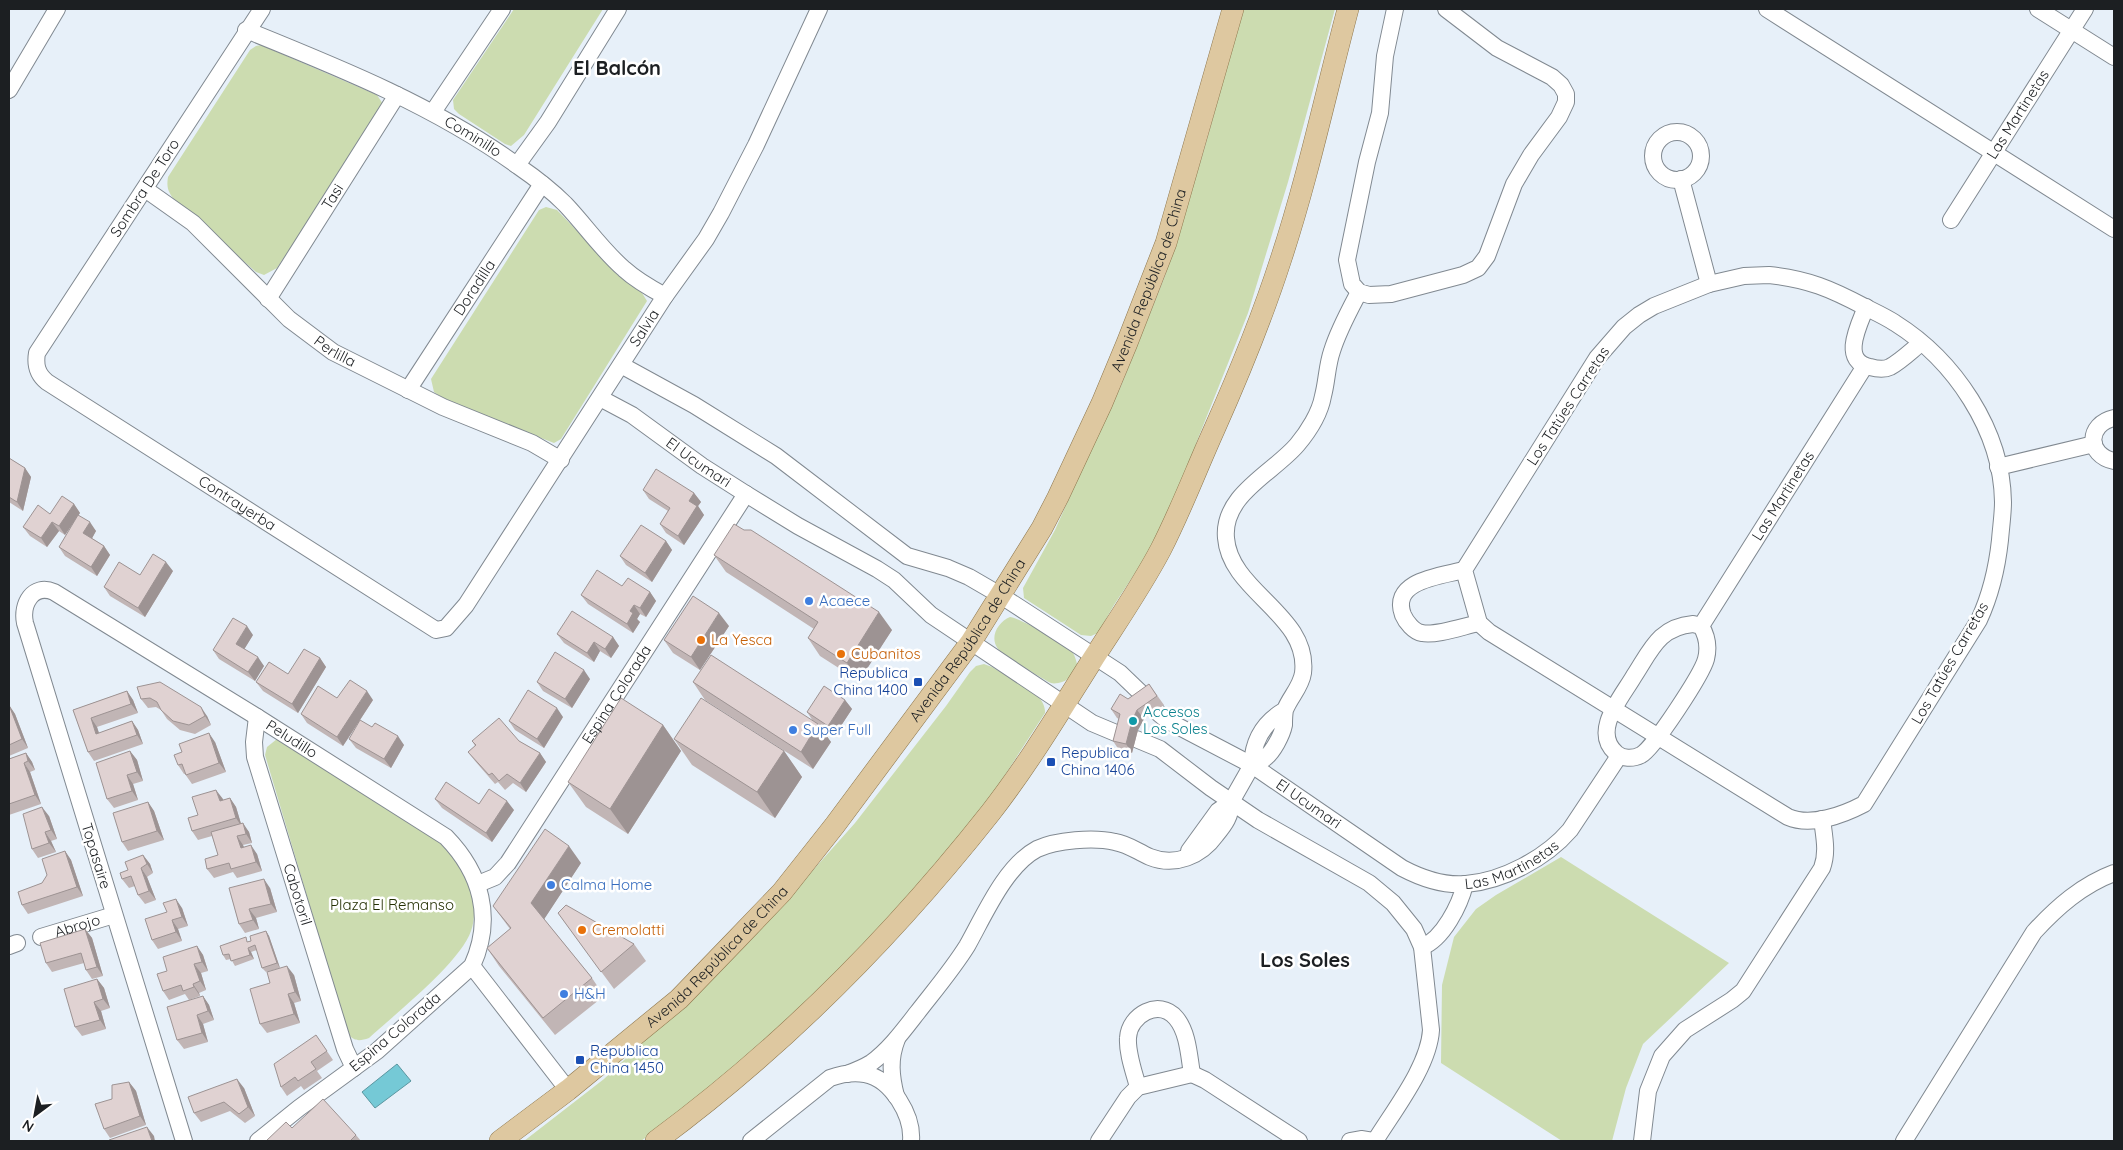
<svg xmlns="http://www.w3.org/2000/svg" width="2123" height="1150" font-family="Quicksand,sans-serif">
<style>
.green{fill:#ccdcb0}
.water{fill:#75c9d6;stroke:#5a96a0}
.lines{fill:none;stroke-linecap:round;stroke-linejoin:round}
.minor-casing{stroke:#818991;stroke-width:18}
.major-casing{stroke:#8c754b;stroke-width:22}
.minor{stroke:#fff;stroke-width:16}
.major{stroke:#dec8a0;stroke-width:21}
.wall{fill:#c1b5b5}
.shaded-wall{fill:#9d9393}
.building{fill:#e0d2d2;stroke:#9d9393}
.shop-dot{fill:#3f7fe0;stroke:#fff;stroke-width:2}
.food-dot{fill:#e8710a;stroke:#fff;stroke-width:2}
.transit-dot{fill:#1a4fb4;stroke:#fff;stroke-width:2}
.culture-dot{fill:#0f9aa8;stroke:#fff;stroke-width:2}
.labels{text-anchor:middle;stroke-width:5;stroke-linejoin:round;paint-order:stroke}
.street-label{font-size:15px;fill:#1c1f22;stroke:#fff}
.shop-label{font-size:15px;fill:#366cbe;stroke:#fff;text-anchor:start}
.food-label{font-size:15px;fill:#c56008;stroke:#fff;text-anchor:start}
.transit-label{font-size:15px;fill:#164399;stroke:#fff;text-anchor:start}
.culture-label{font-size:15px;fill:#0d838f;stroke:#fff;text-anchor:start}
.park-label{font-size:15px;fill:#243003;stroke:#fff}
.district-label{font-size:20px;font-weight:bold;fill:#1c1f22;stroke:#fff}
</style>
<rect width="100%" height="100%" fill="#e7f0f9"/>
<path class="green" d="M514,9H603L524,135L511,146L505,144L459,114L454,109L453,100Z
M1243,9H1335L1288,182L1248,313L1197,441L1182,491L1158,538L1114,605L1098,633L1091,636L1081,635L1024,598L1023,588L1055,530L1092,447L1121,386L1165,276L1204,150Z
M261,45L377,95L383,104L384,108L277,268L264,275L256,272L176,202C169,193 166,189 168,177L250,50L256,46Z
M546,207L557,210L610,265L642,293L647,301L561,439L554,443L448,402L434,392L431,379L539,210Z
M1010,617C1020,618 1066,644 1073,653C1075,656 1076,660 1077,664C1073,671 1070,680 1062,682C1059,683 1054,684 1051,683C1044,680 1002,654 998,649C989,637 998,622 1010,617Z
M984,664L992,667C1008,677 1047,692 1045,713L992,795L931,873L832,979L696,1100L641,1141H524L604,1079L749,942L855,823L946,706L970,672L976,666Z
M277,739C319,765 360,791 402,818C414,826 438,836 447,847C465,868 481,903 471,931C460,963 395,1014 369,1038C360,1041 355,1042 348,1034L265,755L267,747Z
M1561,857L1729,963L1643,1044L1626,1088L1612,1141H1562L1441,1063L1442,985L1454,937L1476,909L1496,895Z"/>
<path class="water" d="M397,1064L411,1081L375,1108L362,1092Z"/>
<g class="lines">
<defs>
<g id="minor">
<path id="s1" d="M262,9L37,353C35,365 37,374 47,382L436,630L446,628L466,605L665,296L706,239L721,213L756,145L819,9"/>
<path d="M1395,9L1385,56L1380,113L1367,162L1347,260L1352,284L1359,292L1369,295L1391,294L1463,275L1478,268L1487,256L1514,184L1531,155L1559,117L1566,102V94L1561,85L1552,77L1497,48L1446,9"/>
<path d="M1767,9L2114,229"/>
<path d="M2038,9L2114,57"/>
<path id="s2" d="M246,30C340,68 435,106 518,166C534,177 551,190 565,204C585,225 602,250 624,269C636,280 650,288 665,296"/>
<path d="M9,90L57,9"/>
<path d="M433,112L502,9"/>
<circle cx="1677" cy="156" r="24"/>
<path d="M517,165L548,122L618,9"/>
<path d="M1681,179L1709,284"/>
<path id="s3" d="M145,189L193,223L289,319L333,352L443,407L532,443L561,460"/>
<path id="s4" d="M1951,220L2085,9"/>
<path d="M1769,275C1808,279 1831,289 1865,307C1875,312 1886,317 1895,323C1954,360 2002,430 2003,502C2003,514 2001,527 2000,540C1997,568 1991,594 1979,620L1864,804C1843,815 1811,827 1788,817L1489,632L1479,623L1464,570L1597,358L1624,327L1639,315L1654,306L1709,284L1744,276Z"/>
<path id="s5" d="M268,299L397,95"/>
<path d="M1866,307C1859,325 1840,361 1870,367C1877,369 1884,370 1890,367C1901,361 1911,351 1921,343"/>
<path d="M621,365L694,405L776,456L907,556L948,568L969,577L1000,595L1120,673L1146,698"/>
<path id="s6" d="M408,390L542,184"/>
<path id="s7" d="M600,398L632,415L702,466L746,494L798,526L877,569L894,580L931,615L1092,723L1123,736"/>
<path d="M2114,418C2087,424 2086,455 2114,461"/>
<path d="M1998,467L2094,444"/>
<path d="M1464,570C1442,576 1390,580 1403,615C1406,622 1414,632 1422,633C1436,636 1464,626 1479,623"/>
<path d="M1693,624L1701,626C1707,636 1709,647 1706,659C1702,674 1654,748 1641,755C1633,759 1622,759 1616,753C1591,731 1622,697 1634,676C1651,650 1659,627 1693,624Z"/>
<path id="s8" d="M1701,626L1865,366"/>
<path d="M1285,710C1264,722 1253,741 1252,765C1256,763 1262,761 1265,758C1273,752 1282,735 1284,725C1284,721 1284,715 1285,710C1290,697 1301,687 1303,673C1310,615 1230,592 1226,538C1222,495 1273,473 1297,445C1308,432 1320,413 1323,396C1327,381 1327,365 1332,351C1338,331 1349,311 1359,292"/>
<path id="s9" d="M1156,711L1168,721L1252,765L1402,868C1421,878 1444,886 1466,884C1503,881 1546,858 1570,830L1619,756"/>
<path id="s10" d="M257,717L254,742L255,757L345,1049L354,1068"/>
<path d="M1136,739L1160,749L1211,788L1258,820L1369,883L1393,903L1414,929L1422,947L1431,1030C1429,1066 1394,1110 1375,1141"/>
<path d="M1189,851L1218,811L1231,802L1252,765"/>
<path id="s11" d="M478,884L495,877L508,863L746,494"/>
<path id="s12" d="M41,937L114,915"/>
<path d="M9,946L17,943"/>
<path d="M1422,947C1443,939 1460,905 1465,884"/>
<path d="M472,966L568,1090"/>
<path d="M847,1074C855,1071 863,1068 871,1063C889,1050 903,1031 917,1013C934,991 952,970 967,946C984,916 1005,866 1037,849C1056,840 1094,837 1115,842C1128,844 1138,852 1150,857C1175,867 1201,856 1216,835C1225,824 1231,816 1231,802"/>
<path d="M1192,1074L1205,1080L1299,1141"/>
<path d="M1138,1087C1134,1072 1127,1053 1128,1038C1129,1015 1159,998 1176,1018C1188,1032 1189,1056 1192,1074"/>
<path d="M896,1096C891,1076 889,1059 897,1039"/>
<path id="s13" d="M184,1141L25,623C21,604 33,583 54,592L257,717L446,837C481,873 494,918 472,966L377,1051L299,1108L258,1141"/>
<path d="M751,1141L830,1078C841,1074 853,1072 865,1074C892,1079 913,1116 911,1141"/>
<path d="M1099,1141L1128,1097L1138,1087L1192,1074"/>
<path d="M1350,1141L1361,1139L1373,1141"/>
<path d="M1642,1141L1648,1091L1662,1056L1685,1030L1732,1000L1743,991L1822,868C1828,852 1824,836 1822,819"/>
<path d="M1904,1141L2034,932C2057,907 2082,885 2114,873"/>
</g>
<g id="major">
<path id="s14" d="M500,1141L568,1090L679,999L736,940L782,892L835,825L971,642L1042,528L1058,497L1102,403L1127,343L1166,243L1233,9"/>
<path d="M656,1141C782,1048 894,935 991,812C1029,763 1060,711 1093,659C1116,623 1141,587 1161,549C1181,510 1196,470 1214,430C1239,374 1262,318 1281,259C1308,177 1326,92 1348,9"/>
</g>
</defs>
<use href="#minor" class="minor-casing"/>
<use href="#major" class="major-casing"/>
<use href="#minor" class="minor"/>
<use href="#major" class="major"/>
</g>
<path class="wall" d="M9,458L25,468L31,477L23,511L9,502Z
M643,490L694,493L701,502L698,506L704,515L684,545L666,533L660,524L668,511L649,499Z
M74,504L80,513L78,515L96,531L92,538L104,546L110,555L97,576L65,556L59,547L78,516L65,535L59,531L47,547L30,536L23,527L50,514Z
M666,541L672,550L652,582L626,565L620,556Z
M714,555L892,630L859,681L820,656L808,638L814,629L726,572Z
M173,571L145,617L110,596L104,587L140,575Z
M622,586L650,592L656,601L646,617L640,614L637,619L640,622L633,633L588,604L581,595Z
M729,626L700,670L673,653L664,640Z
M557,634L613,637L619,646L611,658L600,651L594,662L564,643Z
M253,635L244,649L264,666L255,681L219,659L213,650Z
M320,658L326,667L298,713L263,691L256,682L288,674Z
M590,679L572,708L543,691L537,682Z
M693,682L818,724L831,742L813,769L705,700Z
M1149,684L1164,705L1144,719L1138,730L1132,753L1119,750L1113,741L1119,719L1117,718L1111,709L1128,699Z
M137,687L207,716L211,725L195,734L180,730L167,719L161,710L156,707L148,708L141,699Z
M127,691L133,700L138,713L97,727L99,733L132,721L138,730L143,744L94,761L88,752L73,710Z
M373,700L343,746L307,723L301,714Z
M845,700L852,709L835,735L813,721L807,712Z
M9,705L15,714L28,748L9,756Z
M563,717L544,748L515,730L509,721Z
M663,725L681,751L628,834L586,807L568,782Z
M372,727L404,745L391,768L356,748L349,739Z
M674,739L784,751L802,777L775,818L692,765Z
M472,741H519L540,753L546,762L526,792L513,783L505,790L498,782L495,784L475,761L468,752L475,746Z
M215,742L226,772L192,784L185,774H184L178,765Z
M130,751L137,760L143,781L133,784L138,800L114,808L107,799Z
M26,753L32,762L35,770L30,772L41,804L9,815V759Z
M230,798L236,807L241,824L249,832L252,843L243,845L244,847L257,854L262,871L237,878L233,872L214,878L207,869L218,855L212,836L198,840L192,831L198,815L223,799V800Z
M435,799L479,804L514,810L492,842L442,808Z
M148,802L154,811L164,840L128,851L122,842Z
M49,816L57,839L51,841L56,852L38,858L32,849Z
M65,851L71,860L83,896L28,914L22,905L42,883Z
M143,855L150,864L153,873L147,877L156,900L145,904L138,895L135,886L129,888L122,879L128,870Z
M581,863L544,919L592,978L604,996L555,1035L499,966L487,948L510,929L493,906Z
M229,888H270L277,912L256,918L259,929L245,933L239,924Z
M182,908L188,926L178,929L182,941L158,949L152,940Z
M558,913L634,944L646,961L614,989Z
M85,929L92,938L103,976L92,979L86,970L84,963L52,972L46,963Z
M266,931L269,936L280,968L266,972L262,968L257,950L251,952L254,959L235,966L231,959L226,960L223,955L251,941Z
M197,946L203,955L208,971L201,973L206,990L199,993L200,996L189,1000L185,994L169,1000L163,991Z
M294,975L301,1001L294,1003L300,1023L267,1033L260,1024L270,983Z
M97,979L104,988L110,1008L101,1011L106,1029L82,1036L75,1027Z
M203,996L209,1005L214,1020L203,1024L208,1042L184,1049L177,1040Z
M316,1035L333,1060L317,1071L322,1078L304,1090L301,1086L287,1096L281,1087Z
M129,1082L136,1091L146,1125L110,1138L104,1129Z
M244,1088L255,1116L245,1123L230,1111L201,1122L194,1113Z
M292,1128L356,1135L361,1141H266Z"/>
<path class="shaded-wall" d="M25,468L31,477L23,511L17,502Z
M694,493L701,502L698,506L704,515L684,545L678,536L689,501Z
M74,504L80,513L65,535L59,526Z
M52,522L59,531L47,547L41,538Z
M90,522L96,531L90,542L83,533Z
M666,541L672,550L652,582L645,573Z
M104,546L110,555L97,576L91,567Z
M166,562L173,571L145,617L138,608Z
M650,592L656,601L646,617L640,608Z
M634,605L640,614L637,619L640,622L633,633L627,624L630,611Z
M879,612L892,630L859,681L847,663Z
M719,613L729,626L700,670L691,657Z
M247,626L253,635L242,653L236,644Z
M613,637L619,646L611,658L605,649Z
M594,642L600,651L594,662L587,653Z
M258,657L264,666L255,681L248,672Z
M320,658L326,667L298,713L292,704Z
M584,670L590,679L572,708L565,699Z
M127,691L133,700L138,713L131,704Z
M367,691L373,700L343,746L337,737Z
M845,700L852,709L835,735L828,726Z
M9,705L15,714L28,748L22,739Z
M201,707L207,716L211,725L205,716Z
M557,708L563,717L544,748L537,739Z
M1137,710L1144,719L1138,730L1132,753L1126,744L1132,721Z
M91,718L97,727L102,743L96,734Z
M132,721L138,730L143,744L137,735Z
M818,724L831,742L813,769L801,752Z
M663,725L681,751L628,834L610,809Z
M209,733L215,742L226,772L219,763Z
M398,736L404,745L391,768L384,759Z
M130,751L137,760L143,781L137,772Z
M784,751L802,777L775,818L757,792Z
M26,753L32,762L35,770L28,761Z
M540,753L546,762L526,792L520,783Z
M24,763L30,772L41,804L35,795Z
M127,775L133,784L138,800L132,791Z
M216,790L223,799L226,810L220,801Z
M230,798L236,807L242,827L236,818Z
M507,801L514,810L492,842L486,833Z
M148,802L154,811L164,840L157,831Z
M42,807L49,816L57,839L51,830Z
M243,823L249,832L252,843L246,834Z
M45,832L51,841L56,852L49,843Z
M237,836L243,845L247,857L241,848Z
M251,845L257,854L262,871L256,862Z
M569,846L581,863L543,921L531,903Z
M65,851L71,860L83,896L77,887Z
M143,855L150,864L153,873L147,864Z
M141,868L147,877L156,900L149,891Z
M264,879L270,888L277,912L271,904Z
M176,899L182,908L188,926L182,917Z
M249,909L256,918L259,929L253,920Z
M172,920L178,929L182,941L176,932Z
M85,929L92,938L103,976L97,967Z
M266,931L269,936L280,968L277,963Z
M197,946L203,955L208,971L202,962Z
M248,948L251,952L254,959L250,955Z
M194,964L201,973L206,990L200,981Z
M287,966L294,975L301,1001L295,992Z
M97,979L104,988L110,1008L103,999Z
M193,984L199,993L200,996L194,987Z
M288,994L294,1003L300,1023L294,1014Z
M203,996L209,1005L214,1020L208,1011Z
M94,1002L101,1011L106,1029L100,1020Z
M197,1015L203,1024L208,1042L202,1033Z
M237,1079L244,1088L255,1116L248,1107Z
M129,1082L136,1091L146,1125L140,1116Z
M147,1127L154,1136L155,1141H152Z"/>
<path class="building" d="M9,458L25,468L17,502L9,497Z
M656,469L694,493L689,501L697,506L678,536L660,524L670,508L643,490Z
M62,496L74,504L59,526L52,522L41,538L23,527L38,505L50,514Z
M78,515L90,522L83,533L104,546L91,567L59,547Z
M734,524L744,530H751L879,612L847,663L808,638L818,622L714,555Z
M641,525L666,541L645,573L620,556Z
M153,554L166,562L138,608L104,587L119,562L140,575Z
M597,570L622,586L628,578L650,592L640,608L634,605L630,611L633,613L627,624L581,595Z
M693,596L719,613L691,657L664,640Z
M572,611L613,637L605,649L594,642L587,653L557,634Z
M233,618L247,626L236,644L258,657L248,672L213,650Z
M304,649L320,658L292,704L256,682L269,662L288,674Z
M555,652L584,670L565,699L537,682Z
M711,655L818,724L801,752L693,682Z
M350,680L367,691L337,737L301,714L318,686L337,698Z
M160,682L201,707L205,716L189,725L173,721L161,710L157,702L150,698L141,699L137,687Z
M1149,684L1157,696L1137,710L1132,721L1126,744L1113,741L1120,714L1111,709L1120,694L1128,699Z
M824,686L845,700L828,726L807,712Z
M528,690L557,708L537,739L509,721Z
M127,691L131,704L91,718L96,734L132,721L137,735L88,752L73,710Z
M621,698L663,725L610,809L568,782Z
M701,698L784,751L757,792L674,739Z
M9,705L22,739L9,745Z
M499,718L519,741L540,753L520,783L507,774L499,781L492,773L489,775L468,752L476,745L472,741Z
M360,720L372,727L375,723L398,736L384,759L349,739Z
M209,733L219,763L186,775L182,764L178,765L174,755L182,752L179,744Z
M130,751L137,772L127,775L132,791L107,799L96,763Z
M26,753L28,761L24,763L35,795L9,804V759Z
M446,782L479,804L489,789L507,801L486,833L435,799Z
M216,790L220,801L230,798L236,818L192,831L188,818L198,815L192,797Z
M148,802L157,831L122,842L113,813Z
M42,807L51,830L45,832L49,843L32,849L23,814Z
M243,823L246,834L237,836L241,848L251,845L256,862L231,869L229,863L207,869L205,859L218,855L211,832Z
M545,829L569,846L531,903L592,978L543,1018L487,948L511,928L493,906Z
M65,851L77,887L22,905L18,892L42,883L47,875L42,859Z
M143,855L147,864L141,868L149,891L138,895L131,876L122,879L120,873L128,870L125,862Z
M264,879L271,904L249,909L253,920L239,924L229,888Z
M176,899L182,917L172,920L176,932L152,940L145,919L167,912L163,903Z
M566,905L634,944L601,972L558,913Z
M85,929L97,967L86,970L81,953L46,963L40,943Z
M266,931L277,963L262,968L255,945L248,948L250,955L231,961L229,954L223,955L220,946L246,937L247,942L251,941L250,936Z
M197,946L202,962L194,964L200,981L193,984L194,987L183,991L181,985L163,991L157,974L167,971L163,957Z
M287,966L295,992L288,994L294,1014L260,1024L250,989L270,983L267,972Z
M97,979L103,999L94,1002L100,1020L75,1027L64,989Z
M203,996L208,1011L197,1015L202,1033L177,1040L167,1007Z
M316,1035L327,1051L311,1062L316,1069L298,1081L295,1077L281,1087L274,1064Z
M237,1079L248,1107L239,1114L224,1102L194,1113L188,1097Z
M129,1082L140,1116L104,1129L95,1104L112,1099V1085Z
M323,1099L356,1135L350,1141H266L286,1122L292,1128Z
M147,1127L152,1141H109V1140Z"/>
<g class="shop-dot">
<circle cx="809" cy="601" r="5"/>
<circle cx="793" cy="730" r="5"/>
<circle cx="551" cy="885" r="5"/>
<circle cx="564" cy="994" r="5"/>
</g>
<g class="food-dot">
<circle cx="701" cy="640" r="5"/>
<circle cx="841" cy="654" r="5"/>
<circle cx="582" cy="930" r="5"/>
</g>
<g class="transit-dot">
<rect x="913" y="677" width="10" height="10" rx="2.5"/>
<rect x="1046" y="757" width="10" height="10" rx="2.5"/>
<rect x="575" y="1055" width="10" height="10" rx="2.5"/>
</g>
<circle class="culture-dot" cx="1133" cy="721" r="5"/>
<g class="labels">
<g class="street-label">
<text dy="5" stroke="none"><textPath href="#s4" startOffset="125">Las Martinetas</textPath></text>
<text dy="5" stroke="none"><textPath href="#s2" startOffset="251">Cominillo</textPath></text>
<text transform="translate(145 188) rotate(-57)" y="5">Sombra De Toro</text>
<text dy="5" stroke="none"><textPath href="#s5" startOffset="121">Tasi</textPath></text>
<text dy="5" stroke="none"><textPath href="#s14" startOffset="1095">Avenida República de China</textPath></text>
<text dy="5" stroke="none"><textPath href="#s6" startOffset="122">Doradilla</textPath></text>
<text dy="5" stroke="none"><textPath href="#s1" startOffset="1275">Salvia</textPath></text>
<text dy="5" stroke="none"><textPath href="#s3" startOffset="251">Perlilla</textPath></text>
<text transform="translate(1568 406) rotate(-57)" y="5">Los Tatúes Carretas</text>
<text dy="5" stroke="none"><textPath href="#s7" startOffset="118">El Ucumari</textPath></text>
<text dy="5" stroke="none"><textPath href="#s8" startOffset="154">Las Martinetas</textPath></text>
<text dy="5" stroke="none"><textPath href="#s1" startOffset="669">Contrayerba</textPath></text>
<text dy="5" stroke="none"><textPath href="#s14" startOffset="690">Avenida República de China</textPath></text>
<text transform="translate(1950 663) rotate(-60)" y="5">Los Tatúes Carretas</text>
<text dy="5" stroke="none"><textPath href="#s11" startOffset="238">Espina Colorada</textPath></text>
<text dy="5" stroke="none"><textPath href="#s13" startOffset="875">Peludillo</textPath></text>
<text dy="5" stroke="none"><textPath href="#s9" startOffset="179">El Ucumari</textPath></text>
<text transform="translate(96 856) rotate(73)" y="5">Topasaire</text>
<text dy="5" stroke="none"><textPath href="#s9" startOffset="409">Las Martinetas</textPath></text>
<text dy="5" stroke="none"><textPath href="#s10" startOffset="184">Cabotoril</textPath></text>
<text dy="5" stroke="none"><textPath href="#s12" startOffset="38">Abrojo</textPath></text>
<text dy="5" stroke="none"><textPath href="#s14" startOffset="285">Avenida República de China</textPath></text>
<text transform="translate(395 1032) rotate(-40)" y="5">Espina Colorada</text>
</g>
<g class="shop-label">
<text x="819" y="606">Acaece</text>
<text x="803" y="735">Super Full</text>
<text x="561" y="890">Calma Home</text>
<text x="574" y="999">H&amp;H</text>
</g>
<g class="food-label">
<text x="711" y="645">La Yesca</text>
<text x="851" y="659">Cubanitos</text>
<text x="592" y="935">Cremolatti</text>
</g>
<g class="transit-label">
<text x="908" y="678" text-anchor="end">Republica<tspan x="908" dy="17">China 1400</tspan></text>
<text x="1061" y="758">Republica<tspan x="1061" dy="17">China 1406</tspan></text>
<text x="590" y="1056">Republica<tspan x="590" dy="17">China 1450</tspan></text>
</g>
<g class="culture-label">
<text x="1143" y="717">Accesos<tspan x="1143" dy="17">Los Soles</tspan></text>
</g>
<g class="park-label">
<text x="392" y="910">Plaza El Remanso</text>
</g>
<g class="district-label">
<text x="617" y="75">El Balcón</text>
<text x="1305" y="967">Los Soles</text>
</g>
</g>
<rect width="2123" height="1150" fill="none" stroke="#1c1f22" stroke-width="20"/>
<g transform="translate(35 1115) rotate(212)" stroke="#ffffff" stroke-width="4" paint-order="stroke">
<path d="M0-4L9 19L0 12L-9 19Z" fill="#1c1f22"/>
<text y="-8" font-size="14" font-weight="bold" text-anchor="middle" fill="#1c1f22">N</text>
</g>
</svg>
